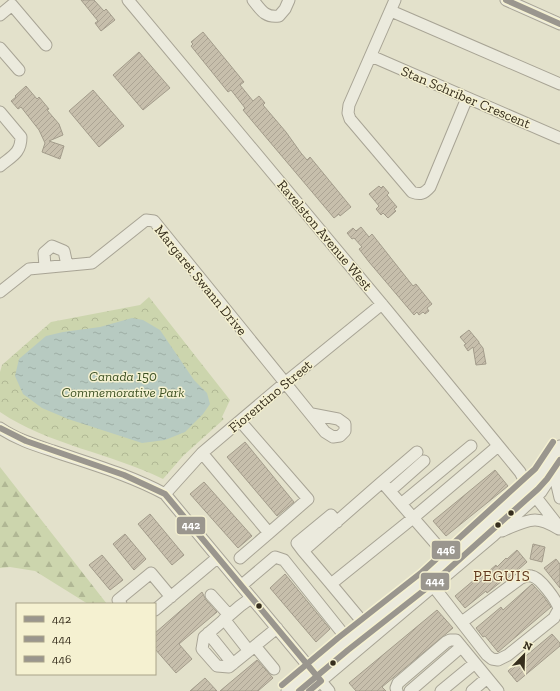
<svg xmlns="http://www.w3.org/2000/svg" width="560" height="691" font-family="'Zilla Slab',serif">
<style>
.forest{fill:url(#forest-firs)}
.park{fill:url(#park-crowns)}
.water{fill:url(#water-ripples)}
.building{fill:url(#building-hatch);stroke:#a39c8b}
.lines{fill:none;stroke-linecap:round;stroke-linejoin:round}
.minor-casing{stroke:#a8a495;stroke-width:13}
.minor{stroke:#ebeadd;stroke-width:11}
.bus-1-casing{stroke:#f5f1d1;stroke-width:9}
.bus-2-casing{stroke:#f5f1d1;stroke-width:9}
.bus-3-casing{stroke:#f5f1d1;stroke-width:9}
.bus-1{stroke:#9a968e;stroke-width:6}
.bus-2{stroke:#9a968e;stroke-width:6}
.bus-3{stroke:#9a968e;stroke-width:6}
.bus-dot{fill:#362e1d;stroke:#f5f1d1;stroke-width:1.5}
.labels{text-anchor:middle;stroke-width:3;stroke-linejoin:round;paint-order:stroke}
.street-label{font-size:14px;fill:#362e1d;stroke:#f5f1d1}
.park-label{font-size:14px;font-style:italic;fill:#3e5224;stroke:#f5f1d1}
.neighbourhood-label{font-size:15px;letter-spacing:1px;fill:#62391d;stroke:#f5f1d1}
.line-badge{stroke:#f5f1d1;stroke-width:1.5}
.badge-label{font-size:11px;text-anchor:middle;font-weight:bold;fill:#fff}
</style>
<defs>
<pattern id="forest-firs" width="22" height="20" patternUnits="userSpaceOnUse"><rect width="22" height="20" fill="#ccd5ad"/><path d="M5 1l3.5 6h-7zM16 11l3.5 6h-7z" fill="#b0b794"/></pattern>
<pattern id="park-crowns" width="20" height="18" patternUnits="userSpaceOnUse"><rect width="20" height="18" fill="#ccd5ad"/><path d="M2 6a3 3 0 1 1 6 0M12 15a3 3 0 1 1 6 0" fill="none" stroke="#b0b794"/></pattern>
<pattern id="water-ripples" width="26" height="14" patternUnits="userSpaceOnUse"><rect width="26" height="14" fill="#b7cac1"/><path d="M2 4q2-2 4 0t4 0M15 11q2-2 4 0t4 0" fill="none" stroke="#9eaea5"/></pattern>
<pattern id="building-hatch" width="6" height="6" patternUnits="userSpaceOnUse"><rect width="6" height="6" fill="#c7bfac"/><path d="M-1 1l2-2M0 6l6-6M5 7l2-2" fill="none" stroke="#aca494"/></pattern>
</defs>
<rect width="100%" height="100%" fill="#e3e1cb"/>
<path class="forest" d="M0,467L107,604H88L35,571L10,567L0,568Z"/>
<path class="park" d="M149,297L230,400L222,417L224,419L183,456L163,479C110,453 49,445 0,412V372L2,365L51,322L140,305Z"/>
<path class="water" d="M132,318L143,320L160,330L194,380L207,393L210,404L203,414L185,432L165,440L142,443L68,419L42,408L23,394L15,376L19,359L46,336L63,332L100,327Z"/>
<path class="building" d="M81,0H94L104,11L106,9L115,20L101,31L95,23L98,21Z
M203,32L244,82L240,85L253,101L259,96L265,103L263,105L286,132L301,153L307,160L310,157L351,207L340,216L339,214L334,218L253,122L243,110L245,108L231,90L228,92L191,46L193,44L191,42Z
M139,52L170,88L143,110L113,75Z
M26,86L37,99L39,97L49,109L47,110L59,124L63,135L49,141L64,146L60,159L42,152L45,143L39,130L21,107L18,109L11,101L16,97L15,96Z
M93,90L124,126L99,147L69,111Z
M379,186L381,188L383,186L389,193L387,195L397,207L394,209L396,211L388,218L383,213L381,215L376,209L379,206L369,194Z
M361,227L369,237L372,234L413,286L416,284L432,304L427,308L429,311L425,314L423,312L419,315L417,312L414,315L369,262L359,249L362,247L354,238L352,239L347,233L353,228L356,231Z
M469,330L479,342V343L483,348L486,364L476,365L473,347L468,351L464,345L466,344L460,337Z
M245,442L294,502L277,516L227,457Z
M495,470L508,486L446,536L433,521Z
M204,482L252,536L238,548L190,494Z
M150,514L184,555L172,565L138,524Z
M125,534L146,559L134,570L113,544Z
M533,544L545,547L542,562L530,559Z
M517,550L527,562L518,570L517,569L508,578L507,577L487,593L486,591L465,608L455,596L474,580L476,582L496,565L497,567L506,558L507,559Z
M102,555L123,580L110,590L89,565Z
M556,559L560,564V588L544,568Z
M285,574L330,629L316,642L270,588Z
M532,584L544,597L551,607L498,652L485,636L483,637L476,628L501,607L503,610Z
M202,592L206,600L217,612L179,644L192,659L176,673L155,649V633Z
M437,610L453,628L382,687L386,691H356L349,683Z
M552,634L560,643V646L517,682L508,671Z
M257,660L273,678L258,691H220Z
M205,678L217,691H190Z"/>
<g class="lines">
<defs>
<path id="minor" d="M128,0L386,309L520,472L528,487L560,528
M253,0C261,10 265,18 279,16L285,9L289,0
M395,0L349,105L348,113L350,119L412,192C420,195 424,194 430,187L467,98
M506,0L560,24
M391,11L560,84
M0,15L12,5L46,45
M0,48L19,70
M371,56L560,138
M0,112L21,137C21,153 12,156 0,166
M45,267L44,253L52,246L64,251L67,265
M0,292L29,269L92,263L146,220L154,221L325,432L333,437L340,436L345,431V424L338,419L312,414
M0,428C16,439 35,445 53,451C91,464 130,475 165,494L329,691
M417,452L382,482L449,559
M202,453L269,533L308,499L240,421
M559,468L556,481L560,498
M382,482L303,551L331,584L413,518L498,446
M390,491L424,461
M165,494L202,453L286,382L382,304
M401,504L471,446
M502,531C511,527 526,520 535,520C544,520 552,525 559,529
M303,551L297,543L331,515L337,522
M240,558L269,533
M430,582L487,655L492,659L498,660L508,655L554,618L559,609C557,601 540,577 531,576C528,575 524,577 521,578L462,622
M331,584L366,626
M242,585L275,557L284,560L348,640
M211,595L229,615
M251,598L240,606L204,637L202,649L217,666L229,667L277,628
M121,604L118,600L151,573L171,597
M155,610L217,558
M224,619L249,651
M208,633L233,664
M255,646L274,669
M287,691L343,644L427,578L532,483L541,474L560,446
M309,691L494,535L541,492L560,463
M397,691L396,688L398,683L446,642L450,640H456L498,691
M410,691L461,647
M441,691L475,663
M472,691L487,678"/>
</defs>
<use href="#minor" class="minor-casing"/>
<use href="#minor" class="minor"/>
<defs>
<path id="bus-1" d="M506,0L560,24
M0,428L26,441L124,475L165,494L321,681L309,691"/>
<path id="bus-2" d="M299,691L348,650L432,584L538,489L547,479L560,460"/>
<path id="bus-3" d="M282,685L338,638L422,572L526,477L535,469L553,442"/>
</defs>
<use href="#bus-1" class="bus-1-casing"/>
<use href="#bus-2" class="bus-2-casing"/>
<use href="#bus-3" class="bus-3-casing"/>
<use href="#bus-1" class="bus-1"/>
<use href="#bus-2" class="bus-2"/>
<use href="#bus-3" class="bus-3"/>
</g>
<g class="bus-dot">
<circle cx="511" cy="513" r="3.5"/>
<circle cx="498" cy="525" r="3.5"/>
<circle cx="259" cy="606" r="3.5"/>
<circle cx="333" cy="663" r="3.5"/>
</g>
<g class="labels">
<g class="street-label">
<text transform="translate(466 97) rotate(23)" y="5">Stan Schriber Crescent</text>
<text transform="translate(325 235) rotate(50)" y="5">Ravelston Avenue West</text>
<text transform="translate(201 280) rotate(51)" y="5">Margaret Swann Drive</text>
<text transform="translate(270 396) rotate(-40)" y="5">Fiorentino Street</text>
</g>
<g class="park-label">
<text x="123" y="381">Canada 150<tspan x="123" dy="16">Commemorative Park</tspan></text>
</g>
<g class="neighbourhood-label">
<text x="502" y="581">PEGUIS</text>
</g>
</g>
<g class="line-badge">
<rect x="176" y="516" width="30" height="19" rx="4" fill="#9a968e"/>
<rect x="431" y="540" width="30" height="20" rx="4" fill="#9a968e"/>
<rect x="420" y="572" width="30" height="19" rx="4" fill="#9a968e"/>
</g>
<g class="badge-label">
<text x="191" y="529">442</text>
<text x="446" y="554">446</text>
<text x="435" y="585">444</text>
</g>
<rect x="16" y="603" width="140" height="72" fill="#f5f1d1" stroke="#a9a389"/>
<rect x="24" y="616" width="20" height="6" fill="#9a968e" stroke="#a9a389"/>
<text x="52" y="623" font-size="12" fill="#362e1d">442</text>
<rect x="24" y="636" width="20" height="6" fill="#9a968e" stroke="#a9a389"/>
<text x="52" y="643" font-size="12" fill="#362e1d">444</text>
<rect x="24" y="656" width="20" height="6" fill="#9a968e" stroke="#a9a389"/>
<text x="52" y="663" font-size="12" fill="#362e1d">446</text>
<g transform="translate(524 655) rotate(23)" stroke="#f5f1d1" stroke-width="3" paint-order="stroke">
<path d="M0-3L7 15L0 10L-7 15Z" fill="#362e1d"/>
<text y="-6" font-size="11" font-weight="bold" text-anchor="middle" fill="#362e1d">N</text>
</g>
</svg>
